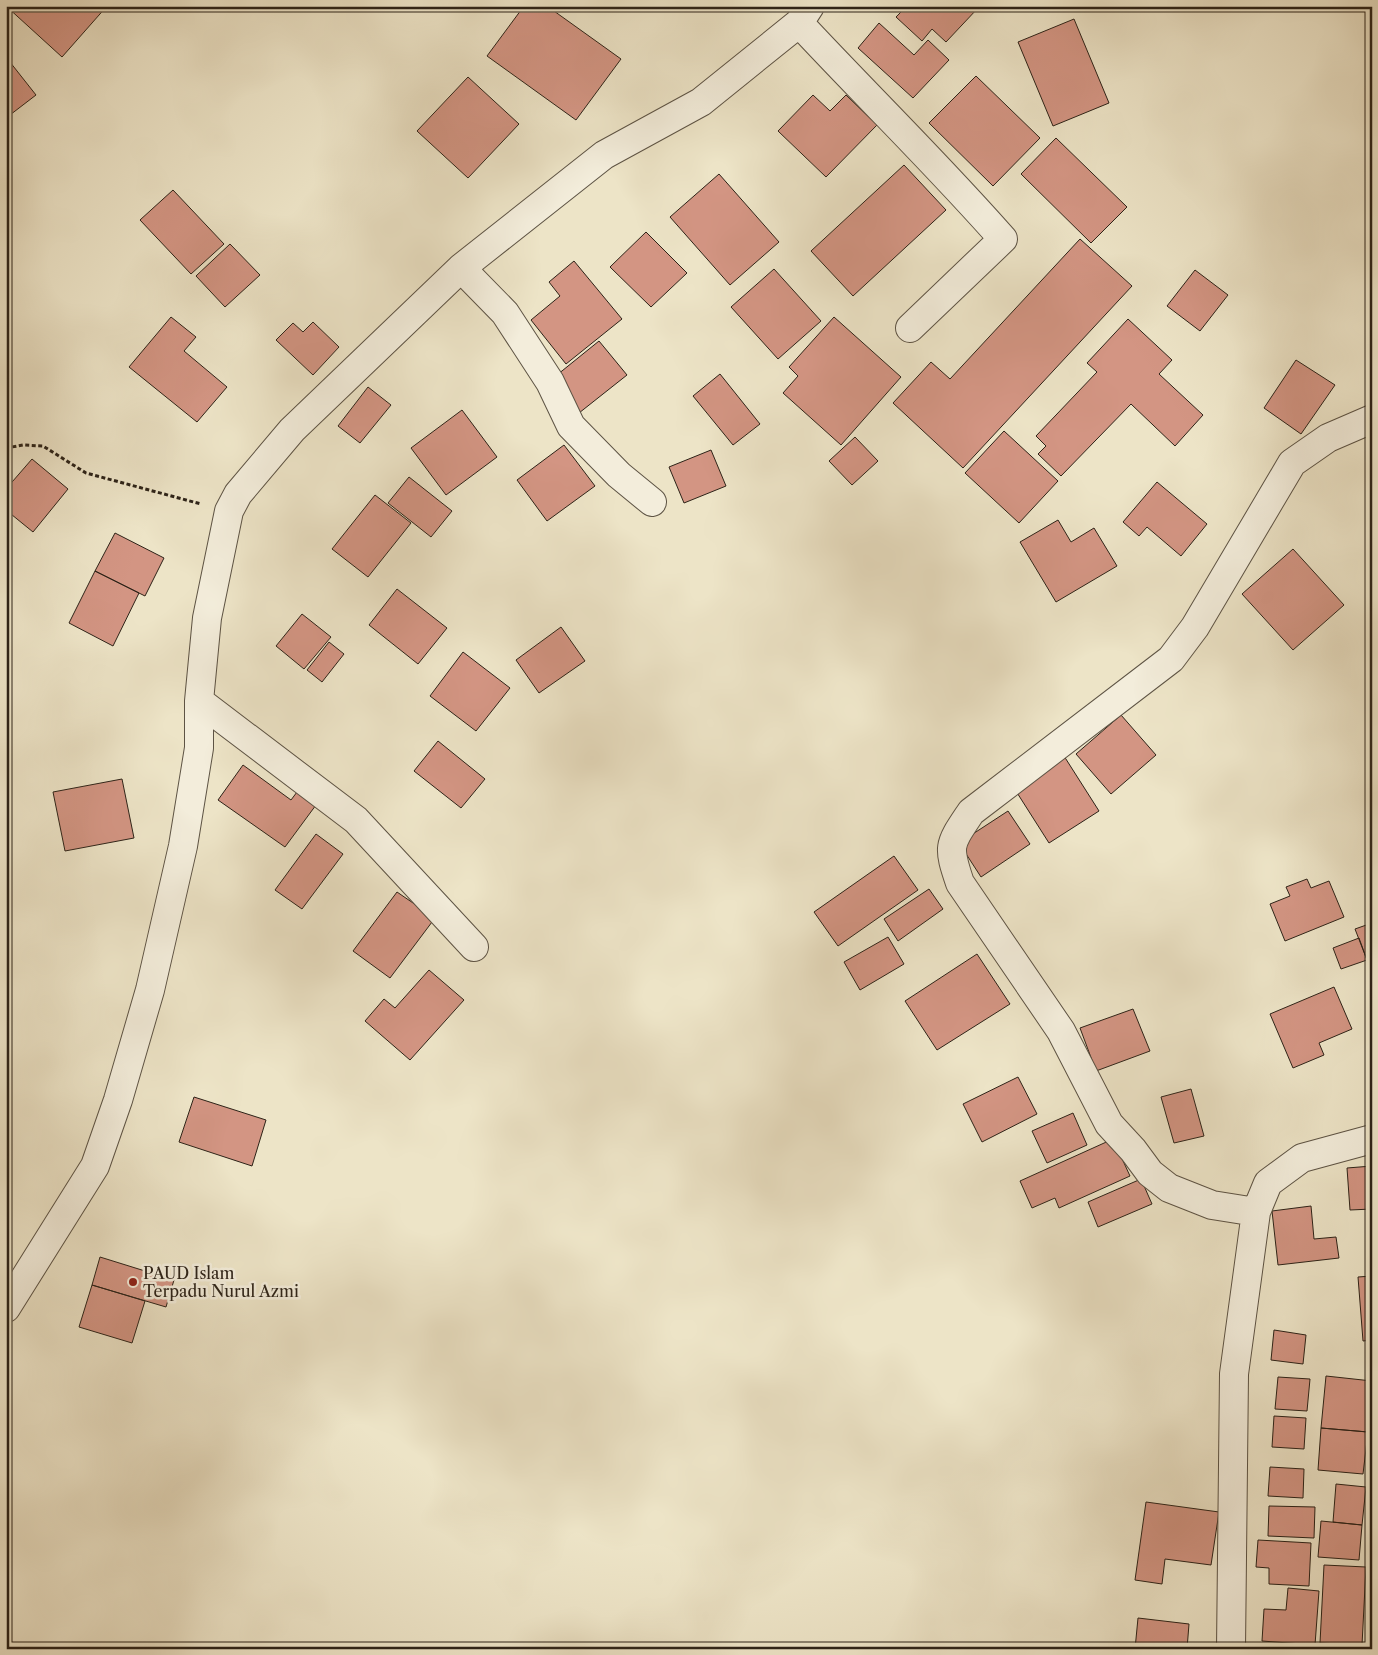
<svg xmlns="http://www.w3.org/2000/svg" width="1378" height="1655" font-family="'Libre Caslon Text',serif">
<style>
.building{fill:#d39583;stroke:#2d2318}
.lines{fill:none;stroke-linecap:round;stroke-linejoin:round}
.minor-casing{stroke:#5d5344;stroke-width:30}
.path{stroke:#2d2318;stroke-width:3;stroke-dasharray:4 2.5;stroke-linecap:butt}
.minor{stroke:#f3eddb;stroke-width:28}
.poi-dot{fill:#8f2418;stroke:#f3eddb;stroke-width:2}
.labels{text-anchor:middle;stroke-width:5;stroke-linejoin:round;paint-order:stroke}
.poi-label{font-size:16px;fill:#2d2318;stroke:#f3eddb;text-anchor:start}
</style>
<rect width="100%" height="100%" fill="#ede4c7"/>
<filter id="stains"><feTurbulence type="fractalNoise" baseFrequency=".004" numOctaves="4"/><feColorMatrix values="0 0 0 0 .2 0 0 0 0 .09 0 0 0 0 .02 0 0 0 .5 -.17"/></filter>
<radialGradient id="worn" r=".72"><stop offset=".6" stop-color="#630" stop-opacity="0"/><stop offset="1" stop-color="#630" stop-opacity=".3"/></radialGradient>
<path class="building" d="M6,6H107L62,57Z
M524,6H547L621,59L576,120L487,56Z
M907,6H976L978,8L946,42L932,29L922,41L896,17Z
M1074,19L1109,103L1053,126L1018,42Z
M879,23L914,55L928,40L949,60L913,98L858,48Z
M6,57L36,95L6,118Z
M976,76L1040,138L993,186L929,123Z
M468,77L519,124L468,178L417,131Z
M813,95L830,111L846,95L877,125L826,177L778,131Z
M1056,138L1127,207L1091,243L1021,174Z
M904,165L946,210L853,296L811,251Z
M719,174L779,242L730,285L670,217Z
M173,190L224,244L191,274L140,220Z
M646,232L687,273L651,307L610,267Z
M1080,239L1132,286L963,468L893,403L931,362L950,379Z
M230,244L260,275L225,307L196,276Z
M574,261L622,319L566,364L531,320L560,296L549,282Z
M774,269L821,321L778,359L731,307Z
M1195,270L1228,295L1200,331L1167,306Z
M171,317L196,337L184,351L227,387L197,422L129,367Z
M834,317L901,377L841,445L783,393L798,376L789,367Z
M1128,319L1172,360L1159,374L1203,415L1175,446L1131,404L1061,476L1038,454L1046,446L1036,436L1097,372L1087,363Z
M313,322L339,347L313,375L276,340L293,323L303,332Z
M599,341L627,375L579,413L552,379Z
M1296,360L1335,385L1301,434L1264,408Z
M720,374L760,424L733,445L693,396Z
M368,387L391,405L360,443L338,426Z
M462,410L497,457L446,495L411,448Z
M1004,431L1058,481L1019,523L965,473Z
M855,437L878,461L852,485L829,461Z
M564,445L595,486L547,521L517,480Z
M711,450L726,486L684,503L669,467Z
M32,459L68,489L33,532L6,510V489Z
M409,477L452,511L431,537L388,503Z
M1157,482L1207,524L1181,556L1147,527L1139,536L1123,522Z
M375,495L411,523L368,577L332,549Z
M1058,520L1071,542L1094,528L1117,566L1056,602L1020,542Z
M115,533L164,558L145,596L95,571Z
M1293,549L1344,605L1293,650L1242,594Z
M95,571L139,593L113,646L69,623Z
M397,589L447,628L418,664L369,625Z
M302,614L331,637L304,669L276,646Z
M561,627L585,661L539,693L516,660Z
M329,642L344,654L322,682L307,670Z
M463,652L510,688L476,731L430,696Z
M1121,715L1156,755L1111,794L1076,754Z
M438,741L485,779L461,808L414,771Z
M1064,756L1099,811L1049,843L1014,788Z
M243,765L291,800L297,792L316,805L285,847L218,800Z
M122,779L134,838L65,851L53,792Z
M1008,811L1030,844L981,877L959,843Z
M316,834L343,854L302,909L275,890Z
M894,856L918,890L838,946L814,912Z
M1307,879L1311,888L1329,881L1344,917L1285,941L1270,904L1290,896L1286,887Z
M929,889L943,909L898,941L884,919Z
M397,892L435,918L390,978L353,951Z
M1372,923V958L1367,960L1355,929Z
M888,937L904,964L860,990L844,962Z
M1359,938L1367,960L1341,969L1333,948Z
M977,954L1010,1004L937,1050L905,1001Z
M429,970L464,1000L410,1060L365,1021L384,999L395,1008Z
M1334,987L1352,1029L1319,1043L1324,1055L1293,1068L1270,1014Z
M1133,1009L1150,1051L1096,1071L1080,1028Z
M1018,1077L1037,1114L982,1142L963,1104Z
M1191,1089L1204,1136L1174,1143L1161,1097Z
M194,1097L266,1120L252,1166L179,1142Z
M1073,1113L1087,1145L1047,1163L1032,1131Z
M1113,1139L1130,1176L1059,1208L1055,1198L1032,1208L1020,1181Z
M1372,1166V1209L1350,1210L1347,1168Z
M1141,1179L1152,1204L1098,1227L1088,1202Z
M1311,1206L1314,1239L1336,1237L1339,1258L1278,1265L1272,1211Z
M100,1257L174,1280L166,1307L92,1285Z
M1372,1276V1340L1363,1341L1358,1277Z
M92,1285L145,1301L132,1343L79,1327Z
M1274,1330L1306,1335L1303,1364L1271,1360Z
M1326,1376L1372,1381L1368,1432L1321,1428Z
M1278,1377L1310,1379L1307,1411L1275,1409Z
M1274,1416L1306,1418L1304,1449L1272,1447Z
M1321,1428L1368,1432L1363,1474L1318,1470Z
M1270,1467L1304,1469L1303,1498L1268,1496Z
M1336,1484L1366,1487L1362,1525L1333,1522Z
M1146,1502L1219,1512L1211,1565L1165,1559L1162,1584L1135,1580Z
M1269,1506L1315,1507L1314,1538L1268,1536Z
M1321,1521L1362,1525L1359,1560L1318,1557Z
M1258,1540L1311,1543L1309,1586L1269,1584V1568L1256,1567Z
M1324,1565L1366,1567L1362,1645L1320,1643Z
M1288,1588L1319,1591L1315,1645L1262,1641L1264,1609L1286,1610Z
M1138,1618L1189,1624L1187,1649H1135Z
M1334,1644L1362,1645V1649H1334Z"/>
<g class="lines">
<defs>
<path id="minor" d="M799,23C867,96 938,165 1003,239L910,328
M461,268L505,313L550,382L571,426L619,475L652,502
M199,701L356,820L474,947
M1256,1212L1212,1205L1169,1188L1150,1173L1133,1150L1109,1124L1061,1031L960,883C947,845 949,845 971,812L1171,659L1195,627L1292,463L1328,438L1372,419
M6,1308L95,1166L118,1100L150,990L183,846L199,748V701L207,618L229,511L238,494L292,430L461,268L604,155L701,102L799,23L810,6
M1231,1649L1234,1374L1256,1212L1268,1183L1302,1158L1372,1139"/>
</defs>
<use href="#minor" class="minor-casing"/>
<path class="path" d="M6,448L23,445L43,446L86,473L201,504"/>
<use href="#minor" class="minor"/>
</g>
<circle class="poi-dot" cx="133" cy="1282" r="5"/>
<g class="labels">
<g class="poi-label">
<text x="143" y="1279">PAUD Islam<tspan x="143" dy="18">Terpadu Nurul Azmi</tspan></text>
</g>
</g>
<rect width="1378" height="1655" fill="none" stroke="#ede4c7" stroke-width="25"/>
<rect x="8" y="8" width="1363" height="1640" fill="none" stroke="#2d2318" stroke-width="2.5"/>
<rect x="12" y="12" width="1353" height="1630" fill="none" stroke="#2d2318"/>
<rect width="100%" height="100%" filter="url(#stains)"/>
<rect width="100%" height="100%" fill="url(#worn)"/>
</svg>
